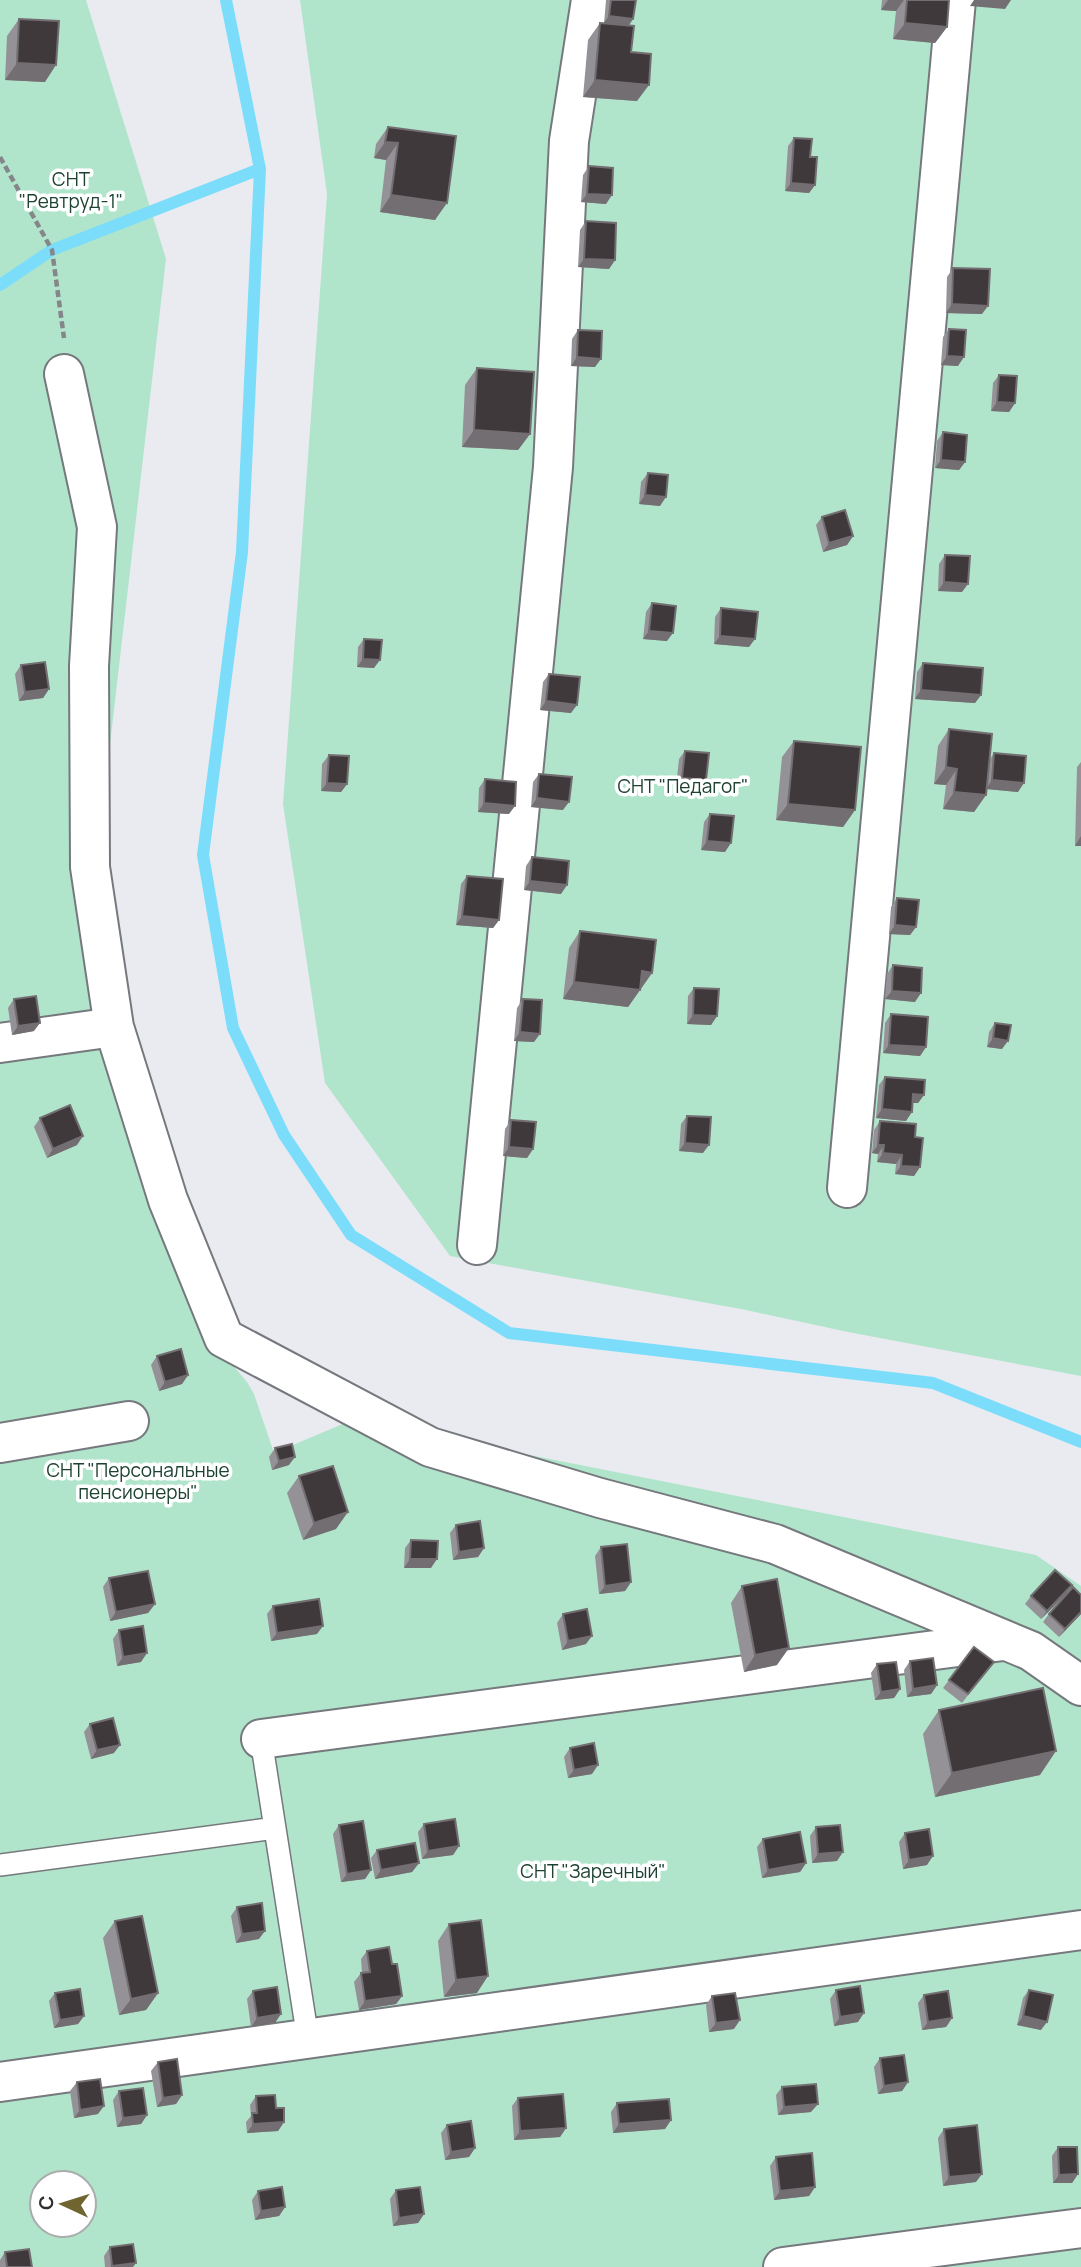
<svg xmlns="http://www.w3.org/2000/svg" width="1081" height="2267" font-family="Manrope,sans-serif">
<style>
.green{fill:#b1e5cb;fill-rule:evenodd}
.lines{fill:none;stroke-linecap:round;stroke-linejoin:round}
.stream{stroke:#7cddfb;stroke-width:12}
.service-casing{stroke:#75787d;stroke-width:24}
.minor-casing{stroke:#75787d;stroke-width:42}
.path{stroke:#85868a;stroke-width:4.5;stroke-dasharray:7 3.5;stroke-linecap:butt}
.service{stroke:#fff;stroke-width:21}
.minor{stroke:#fff;stroke-width:38}
.wall{fill:#949296}
.shaded-wall{fill:#726e72}
.building{fill:#3f393b;stroke:#726e72;stroke-width:2}
.labels{text-anchor:middle;stroke-width:7;stroke-linejoin:round;paint-order:stroke}
.park-label{font-size:19px;fill:#1d4232;stroke:#fff}
</style>
<rect width="100%" height="100%" fill="#e9ebf1"/>
<path class="green" d="M0,0H86L166,259L102,814L85,818L203,1330L247,1382L254,1394L274,1453L352,1420L1036,1555L1081,1586V2267H0ZM42,2183H84V2225H42Z
M300,0H1081V1376L848,1332L746,1310L450,1256L325,1083L283,804L327,194Z"/>
<g class="lines">
<path class="stream" d="M226,0L260,169L242,552L203,855L233,1028L284,1135L351,1235L509,1333L933,1383L1081,1442
M0,285L52,250L260,169"/>
<defs>
<path id="service" d="M261,1739L308,2039
M0,1865L275,1828"/>
<path id="minor" d="M64,374L97,527L89,666L90,867L114,1027L168,1200L224,1338L430,1447L600,1498L775,1544L1031,1651L1081,1686
M0,1043L114,1027
M847,1188L956,0
M477,1245L553,467L569,141L591,0
M0,1443L129,1421
M261,1739L1003,1641
M0,2082L1081,1930
M783,2267L1081,2228"/>
</defs>
<use href="#service" class="service-casing"/>
<use href="#minor" class="minor-casing"/>
<path class="path" d="M0,157L52,250L64,338"/>
<use href="#service" class="service"/>
<use href="#minor" class="minor"/>
</g>
<path class="wall" d="M606,0H636L633,19L629,26L637,101L583,97L588,40L600,23L604,24Z
M882,0H949L947,27L935,43L893,39L896,11L881,10Z
M19,19L45,82L5,80L7,36Z
M388,127L456,136L435,220L380,212L386,160L374,158L376,144Z
M794,138L810,157L815,185L809,193L785,191L788,146Z
M589,166L606,204L581,202L583,175Z
M586,221L615,260L609,269L578,267L580,230Z
M953,268L982,314L946,313L947,277Z
M949,329L958,366L941,365L943,337Z
M578,330L595,367L571,366L572,339Z
M477,368L530,434L518,450L462,447L465,385Z
M999,375L1015,403L1009,412L991,411L993,383Z
M943,432L965,462L959,470L935,468L937,441Z
M648,473L660,506L639,504L641,482Z
M822,517L853,536L847,545L823,552L816,525Z
M945,555L962,592L938,591L939,564Z
M652,603L667,641L643,639L646,612Z
M721,608L749,647L714,644L715,617Z
M364,639L374,668L357,667L358,647Z
M923,663L981,695L975,703L915,699L917,672Z
M21,665L49,689L43,698L19,701L15,674Z
M549,674L571,713L540,710L543,682Z
M949,729L990,759L994,753L1018,792L987,789L986,795L974,812L943,809L946,785L934,784L938,746Z
M794,741L855,810L843,827L776,820L782,757Z
M685,751L700,789L676,787L679,759Z
M329,755L347,784L341,792L321,791L322,764Z
M1081,762V846H1075L1077,767Z
M539,774L563,810L531,807L533,782Z
M485,779L509,814L478,812L479,788Z
M710,814L725,852L701,850L704,822Z
M532,857L561,894L524,890L526,866Z
M467,876L499,920L493,928L456,925L461,884Z
M897,898L916,927L910,935L889,934L891,907Z
M580,931L652,973L628,1007L563,999L569,948Z
M893,965L915,1002L885,999L887,974Z
M694,988L717,1016L711,1025L687,1024L688,996Z
M14,999L34,1031L12,1035L8,1008Z
M523,999L534,1042L514,1041L517,1008Z
M891,1014L926,1047L920,1056L883,1053L885,1023Z
M995,1023L1002,1049L987,1047L989,1032Z
M885,1077L924,1095L918,1103H912L906,1121L876,1118L879,1085Z
M687,1116L703,1153L679,1151L681,1124Z
M40,1118L77,1145L47,1158L34,1127Z
M511,1120L533,1149L527,1158L503,1156L505,1129Z
M880,1121L915,1137L920,1167L914,1176L895,1174L896,1164L877,1162L878,1154L872,1153L874,1130Z
M157,1356L188,1375L182,1384L159,1391L151,1365Z
M275,1448L289,1465L272,1470L269,1457Z
M299,1476L336,1529L303,1540L287,1493Z
M456,1525L484,1548L478,1557L453,1560L450,1533Z
M411,1540L431,1568H404L405,1548Z
M601,1547L631,1582L625,1591L599,1594L595,1556Z
M109,1578L155,1604L148,1613L110,1621L103,1587Z
M742,1586L777,1665L744,1672L731,1603Z
M1066,1594L1041,1619L1025,1604L1031,1596Z
M273,1606L317,1634L271,1641L267,1614Z
M563,1614L586,1644L562,1650L557,1623Z
M1049,1614H1081L1059,1637L1043,1622Z
M119,1630L141,1662L117,1666L113,1639Z
M910,1661L937,1685L931,1694L907,1697L904,1670Z
M994,1662L962,1703L943,1688L949,1680Z
M877,1664L900,1689L894,1698L875,1700L871,1673Z
M939,1710L1040,1775L935,1797L923,1734Z
M90,1724L114,1753L91,1759L84,1732Z
M570,1748L592,1774L568,1778L564,1757Z
M424,1824L459,1846L453,1855L422,1859L418,1832Z
M339,1825L371,1870L365,1879L341,1882L333,1834Z
M816,1827L837,1861L812,1863L810,1836Z
M905,1833L927,1865L903,1869L899,1842Z
M763,1839L806,1863L800,1872L762,1878L757,1847Z
M377,1850L419,1863L412,1872L375,1879L371,1858Z
M237,1907L259,1939L236,1943L231,1916Z
M115,1921L158,1993L146,2010L119,2015L103,1938Z
M449,1924L477,1993L444,1997L438,1941Z
M367,1951L392,1964L402,1996L396,2004L359,2010L354,1982L361,1973H362L361,1959Z
M836,1990L858,2022L834,2026L830,1999Z
M1029,1990L1041,2030L1017,2025L1023,1998Z
M253,1991L275,2023L251,2027L247,1999Z
M55,1993L84,2016L78,2024L54,2028L49,2001Z
M924,1995L952,2018L946,2027L922,2030L918,2003Z
M712,1996L734,2029L709,2032L706,2005Z
M880,2058L908,2082L902,2091L878,2094L874,2067Z
M158,2062L182,2095L176,2104L157,2107L151,2071Z
M77,2082L98,2114L74,2118L70,2091Z
M782,2087L811,2112L778,2115L776,2095Z
M119,2091L147,2115L141,2124L117,2127L113,2100Z
M256,2096L276,2108L284,2122L278,2131L247,2133L246,2122L251,2116L250,2105Z
M518,2098L566,2128L560,2137L514,2140L512,2106Z
M617,2103L671,2120L665,2129L613,2133L611,2112Z
M447,2125L475,2148L469,2157L445,2160L441,2133Z
M944,2129L976,2182L943,2186L938,2138Z
M1058,2147L1078,2174L1072,2183H1053L1052,2156Z
M776,2157L815,2187L809,2196L774,2200L770,2166Z
M396,2190L424,2214L418,2223L393,2226L390,2199Z
M258,2191L285,2207L279,2216L255,2220L252,2200Z
M110,2247L133,2267H105L104,2256Z
M5,2252L32,2267H0V2260Z"/>
<path class="shaded-wall" d="M888,0H904L896,11L881,10Z
M974,0H1011L1005,9L970,6Z
M609,16L633,19L627,27L603,24Z
M905,23L947,27L935,43L893,39Z
M17,63L56,65L45,82L5,80Z
M595,80L649,85L637,101L583,97Z
M385,142L398,143L386,160L374,158Z
M791,183L815,185L809,193L785,191Z
M587,194L612,195L606,204L581,202Z
M391,195L447,203L435,220L380,212Z
M584,259L615,260L609,269L578,267Z
M952,304L988,306L982,314L946,313Z
M947,356L964,357L958,366L941,365Z
M577,357L601,359L595,367L571,366Z
M997,402L1015,403L1009,412L991,411Z
M474,430L530,434L518,450L462,447Z
M941,460L965,462L959,470L935,468Z
M645,495L666,497L660,506L639,504Z
M853,536L847,545L823,552L829,543Z
M944,582L968,584L962,592L938,591Z
M649,631L673,633L667,641L643,639Z
M720,636L755,639L749,647L714,644Z
M363,659L380,660L374,668L357,667Z
M49,689L43,698L19,701L25,692Z
M921,690L981,695L975,703L915,699Z
M546,701L577,705L571,713L540,710Z
M946,767L957,769L946,785L934,784Z
M682,778L706,780L700,789L676,787Z
M992,780L1024,783L1018,792L986,789Z
M327,783L347,784L341,792L321,791Z
M954,792L986,795L974,812L943,809Z
M537,798L569,802L563,810L531,807Z
M484,803L515,806L509,814L478,812Z
M788,804L855,810L843,827L776,820Z
M1081,836V846H1075Z
M707,841L731,843L725,852L701,850Z
M530,881L567,885L561,894L524,890Z
M462,916L499,920L493,928L456,925Z
M895,925L916,927L910,935L889,934Z
M642,971L652,973L640,990Z
M574,982L640,990L628,1007L563,999Z
M892,991L921,993L915,1002L885,999Z
M693,1015L717,1016L711,1025L687,1024Z
M40,1023L34,1031L12,1035L18,1026Z
M520,1032L540,1034L534,1042L514,1041Z
M993,1038L1008,1041L1002,1049L987,1047Z
M889,1045L926,1047L920,1056L883,1053Z
M913,1094L924,1095L918,1103H907Z
M882,1109L912,1112L906,1121L876,1118Z
M83,1136L77,1145L47,1158L53,1149Z
M685,1143L709,1145L703,1153L679,1151Z
M878,1145H884L878,1154L872,1153Z
M509,1147L533,1149L527,1158L503,1156Z
M883,1153L902,1155L896,1164L877,1162Z
M901,1166L920,1167L914,1176L895,1174Z
M188,1375L182,1384L159,1391L165,1382Z
M295,1457L289,1465L272,1470L279,1461Z
M348,1512L336,1529L303,1540L314,1523Z
M484,1548L478,1557L453,1560L459,1552Z
M410,1559H437L431,1568H404Z
M631,1582L625,1591L599,1594L605,1586Z
M1072,1585L1066,1594L1041,1619L1047,1611Z
M155,1604L148,1613L110,1621L116,1612Z
M1081,1612V1614L1059,1637L1065,1629Z
M323,1626L317,1634L271,1641L277,1633Z
M592,1636L586,1644L562,1650L568,1641Z
M789,1648L777,1665L744,1672L755,1655Z
M147,1653L141,1662L117,1666L123,1657Z
M937,1685L931,1694L907,1697L913,1689Z
M900,1689L894,1698L875,1700L881,1692Z
M120,1745L114,1753L91,1759L97,1750Z
M1056,1751L1040,1775L935,1797L952,1773Z
M598,1765L592,1774L568,1778L574,1770Z
M459,1846L453,1855L422,1859L428,1851Z
M843,1852L837,1861L812,1863L818,1854Z
M933,1856L927,1865L903,1869L909,1860Z
M419,1863L412,1872L375,1879L381,1870Z
M806,1863L800,1872L762,1878L768,1870Z
M371,1870L365,1879L341,1882L347,1874Z
M265,1931L259,1939L236,1943L242,1934Z
M488,1976L477,1993L444,1997L456,1980Z
M158,1993L146,2010L119,2015L131,1999Z
M402,1996L396,2004L359,2010L365,2001Z
M864,2013L858,2022L834,2026L840,2017Z
M281,2014L275,2023L251,2027L257,2018Z
M84,2016L78,2024L54,2028L60,2020Z
M1023,2016L1047,2022L1041,2030L1017,2025Z
M952,2018L946,2027L922,2030L928,2022Z
M740,2020L734,2029L709,2032L716,2023Z
M908,2082L902,2091L878,2094L884,2086Z
M182,2095L176,2104L157,2107L163,2098Z
M818,2104L811,2112L778,2115L784,2107Z
M104,2106L98,2114L74,2118L80,2110Z
M147,2115L141,2124L117,2127L123,2118Z
M671,2120L665,2129L613,2133L619,2124Z
M284,2122L278,2131L247,2133L253,2124Z
M566,2128L560,2137L514,2140L520,2131Z
M475,2148L469,2157L445,2160L451,2152Z
M982,2174L976,2182L943,2186L949,2177Z
M1078,2174L1072,2183H1053L1059,2175Z
M815,2187L809,2196L774,2200L780,2191Z
M285,2207L279,2216L255,2220L261,2211Z
M424,2214L418,2223L393,2226L399,2218Z
M136,2263L133,2267H112V2266Z"/>
<path class="building" d="M611,0H636L633,19L609,16Z
M907,0H949L947,27L905,23Z
M19,19L59,21L56,65L17,63Z
M600,23L634,26L631,52L651,54L649,85L595,80Z
M388,127L456,136L447,203L391,195L398,143L385,142Z
M794,138L812,139L810,157H817L815,185L791,183Z
M589,166L613,168L612,195L587,194Z
M586,221L616,223L615,260L584,259Z
M953,268L990,269L988,306L952,304Z
M949,329L966,330L964,357L947,356Z
M578,330L602,331L601,359L577,357Z
M477,368L534,372L530,434L474,430Z
M999,375L1017,376L1015,403L997,402Z
M943,432L967,435L965,462L941,460Z
M648,473L668,475L666,497L645,495Z
M845,510L853,536L829,543L822,517Z
M945,555L970,556L968,584L944,582Z
M652,603L676,606L673,633L649,631Z
M721,608L758,612L755,639L720,636Z
M364,639L382,640L380,660L363,659Z
M45,662L49,689L25,692L21,665Z
M923,663L983,668L981,695L921,690Z
M549,674L580,677L577,705L546,701Z
M949,729L992,734L986,795L954,792L957,769L946,767Z
M794,741L861,747L855,810L788,804Z
M685,751L709,753L706,780L682,778Z
M994,753L1026,756L1024,783L992,780Z
M329,755L349,756L347,784L327,783Z
M539,774L572,777L569,802L537,798Z
M485,779L516,782L515,806L484,803Z
M710,814L734,816L731,843L707,841Z
M532,857L569,861L567,885L530,881Z
M467,876L503,879L499,920L462,916Z
M897,898L919,900L916,927L895,925Z
M580,931L656,940L652,973L642,971L640,990L574,982Z
M893,965L922,968L921,993L892,991Z
M694,988L719,989L717,1016L693,1015Z
M36,996L40,1023L18,1026L14,999Z
M523,999L542,1000L540,1034L520,1032Z
M891,1014L928,1017L926,1047L889,1045Z
M995,1023L1011,1025L1008,1041L993,1038Z
M885,1077L925,1080L924,1095L913,1094L912,1112L882,1109Z
M70,1105L83,1136L53,1149L40,1118Z
M687,1116L711,1117L709,1145L685,1143Z
M511,1120L536,1122L533,1149L509,1147Z
M880,1121L916,1124L915,1137L923,1138L920,1167L901,1166L902,1155L883,1153L884,1145H878Z
M181,1349L188,1375L165,1382L157,1356Z
M292,1444L295,1457L279,1461L275,1448Z
M333,1466L348,1512L314,1523L299,1476Z
M480,1521L484,1548L459,1552L456,1525Z
M411,1540L438,1541L437,1559H410Z
M627,1544L631,1582L605,1586L601,1547Z
M1055,1570L1072,1585L1047,1611L1031,1596Z
M148,1571L155,1604L116,1612L109,1578Z
M777,1579L789,1648L755,1655L742,1586Z
M1073,1587L1081,1595V1612L1065,1629L1049,1614Z
M319,1599L323,1626L277,1633L273,1606Z
M587,1609L592,1636L568,1641L563,1614Z
M143,1626L147,1653L123,1657L119,1630Z
M974,1647L994,1662L968,1694L949,1680Z
M933,1658L937,1685L913,1689L910,1661Z
M896,1662L900,1689L881,1692L877,1664Z
M1043,1688L1056,1751L952,1773L939,1710Z
M113,1718L120,1745L97,1750L90,1724Z
M594,1743L598,1765L574,1770L570,1748Z
M455,1819L459,1846L428,1851L424,1824Z
M363,1821L371,1870L347,1874L339,1825Z
M840,1825L843,1852L818,1854L816,1827Z
M929,1829L933,1856L909,1860L905,1833Z
M800,1832L806,1863L768,1870L763,1839Z
M415,1843L419,1863L381,1870L377,1850Z
M262,1903L265,1931L242,1934L237,1907Z
M142,1916L158,1993L131,1999L115,1921Z
M481,1920L488,1976L456,1980L449,1924Z
M389,1947L392,1964H397L402,1996L365,2001L361,1973L370,1972L367,1951Z
M860,1986L864,2013L840,2017L836,1990Z
M277,1987L281,2014L257,2018L253,1991Z
M80,1989L84,2016L60,2020L55,1993Z
M1029,1990L1053,1995L1047,2022L1023,2016Z
M948,1991L952,2018L928,2022L924,1995Z
M735,1993L740,2020L716,2023L712,1996Z
M904,2055L908,2082L884,2086L880,2058Z
M177,2059L182,2095L163,2098L158,2062Z
M100,2079L104,2106L80,2110L77,2082Z
M816,2084L818,2104L784,2107L782,2087Z
M143,2088L147,2115L123,2118L119,2091Z
M563,2094L566,2128L520,2131L518,2098Z
M275,2095L276,2108H284V2122L253,2124L252,2113H257L256,2096Z
M669,2099L671,2120L619,2124L617,2103Z
M471,2121L475,2148L451,2152L447,2125Z
M977,2125L982,2174L949,2177L944,2129Z
M1058,2147H1077L1078,2174L1059,2175Z
M812,2153L815,2187L780,2191L776,2157Z
M282,2187L285,2207L261,2211L258,2191Z
M420,2187L424,2214L399,2218L396,2190Z
M133,2244L136,2263L112,2266L110,2247Z
M29,2249L32,2267H7L5,2252Z"/>
<g class="labels">
<g class="park-label">
<text x="71" y="186">СНТ<tspan x="71" dy="22">"Ревтруд-1"</tspan></text>
<text x="683" y="793">СНТ "Педагог"</text>
<text x="138" y="1477">СНТ "Персональные<tspan x="138" dy="22">пенсионеры"</tspan></text>
<text x="593" y="1878">СНТ "Заречный"</text>
</g>
</g>
<g transform="translate(63 2204) rotate(274)"><circle r="33" fill="#ffffff" stroke="#abacad" stroke-width="2"/>
<path d="M0-5L12 26L0 18L-12 26Z" fill="#706431"/>
<text y="-10" font-size="19" font-weight="bold" text-anchor="middle" fill="#2e2f31">С</text>
</g>
</svg>
